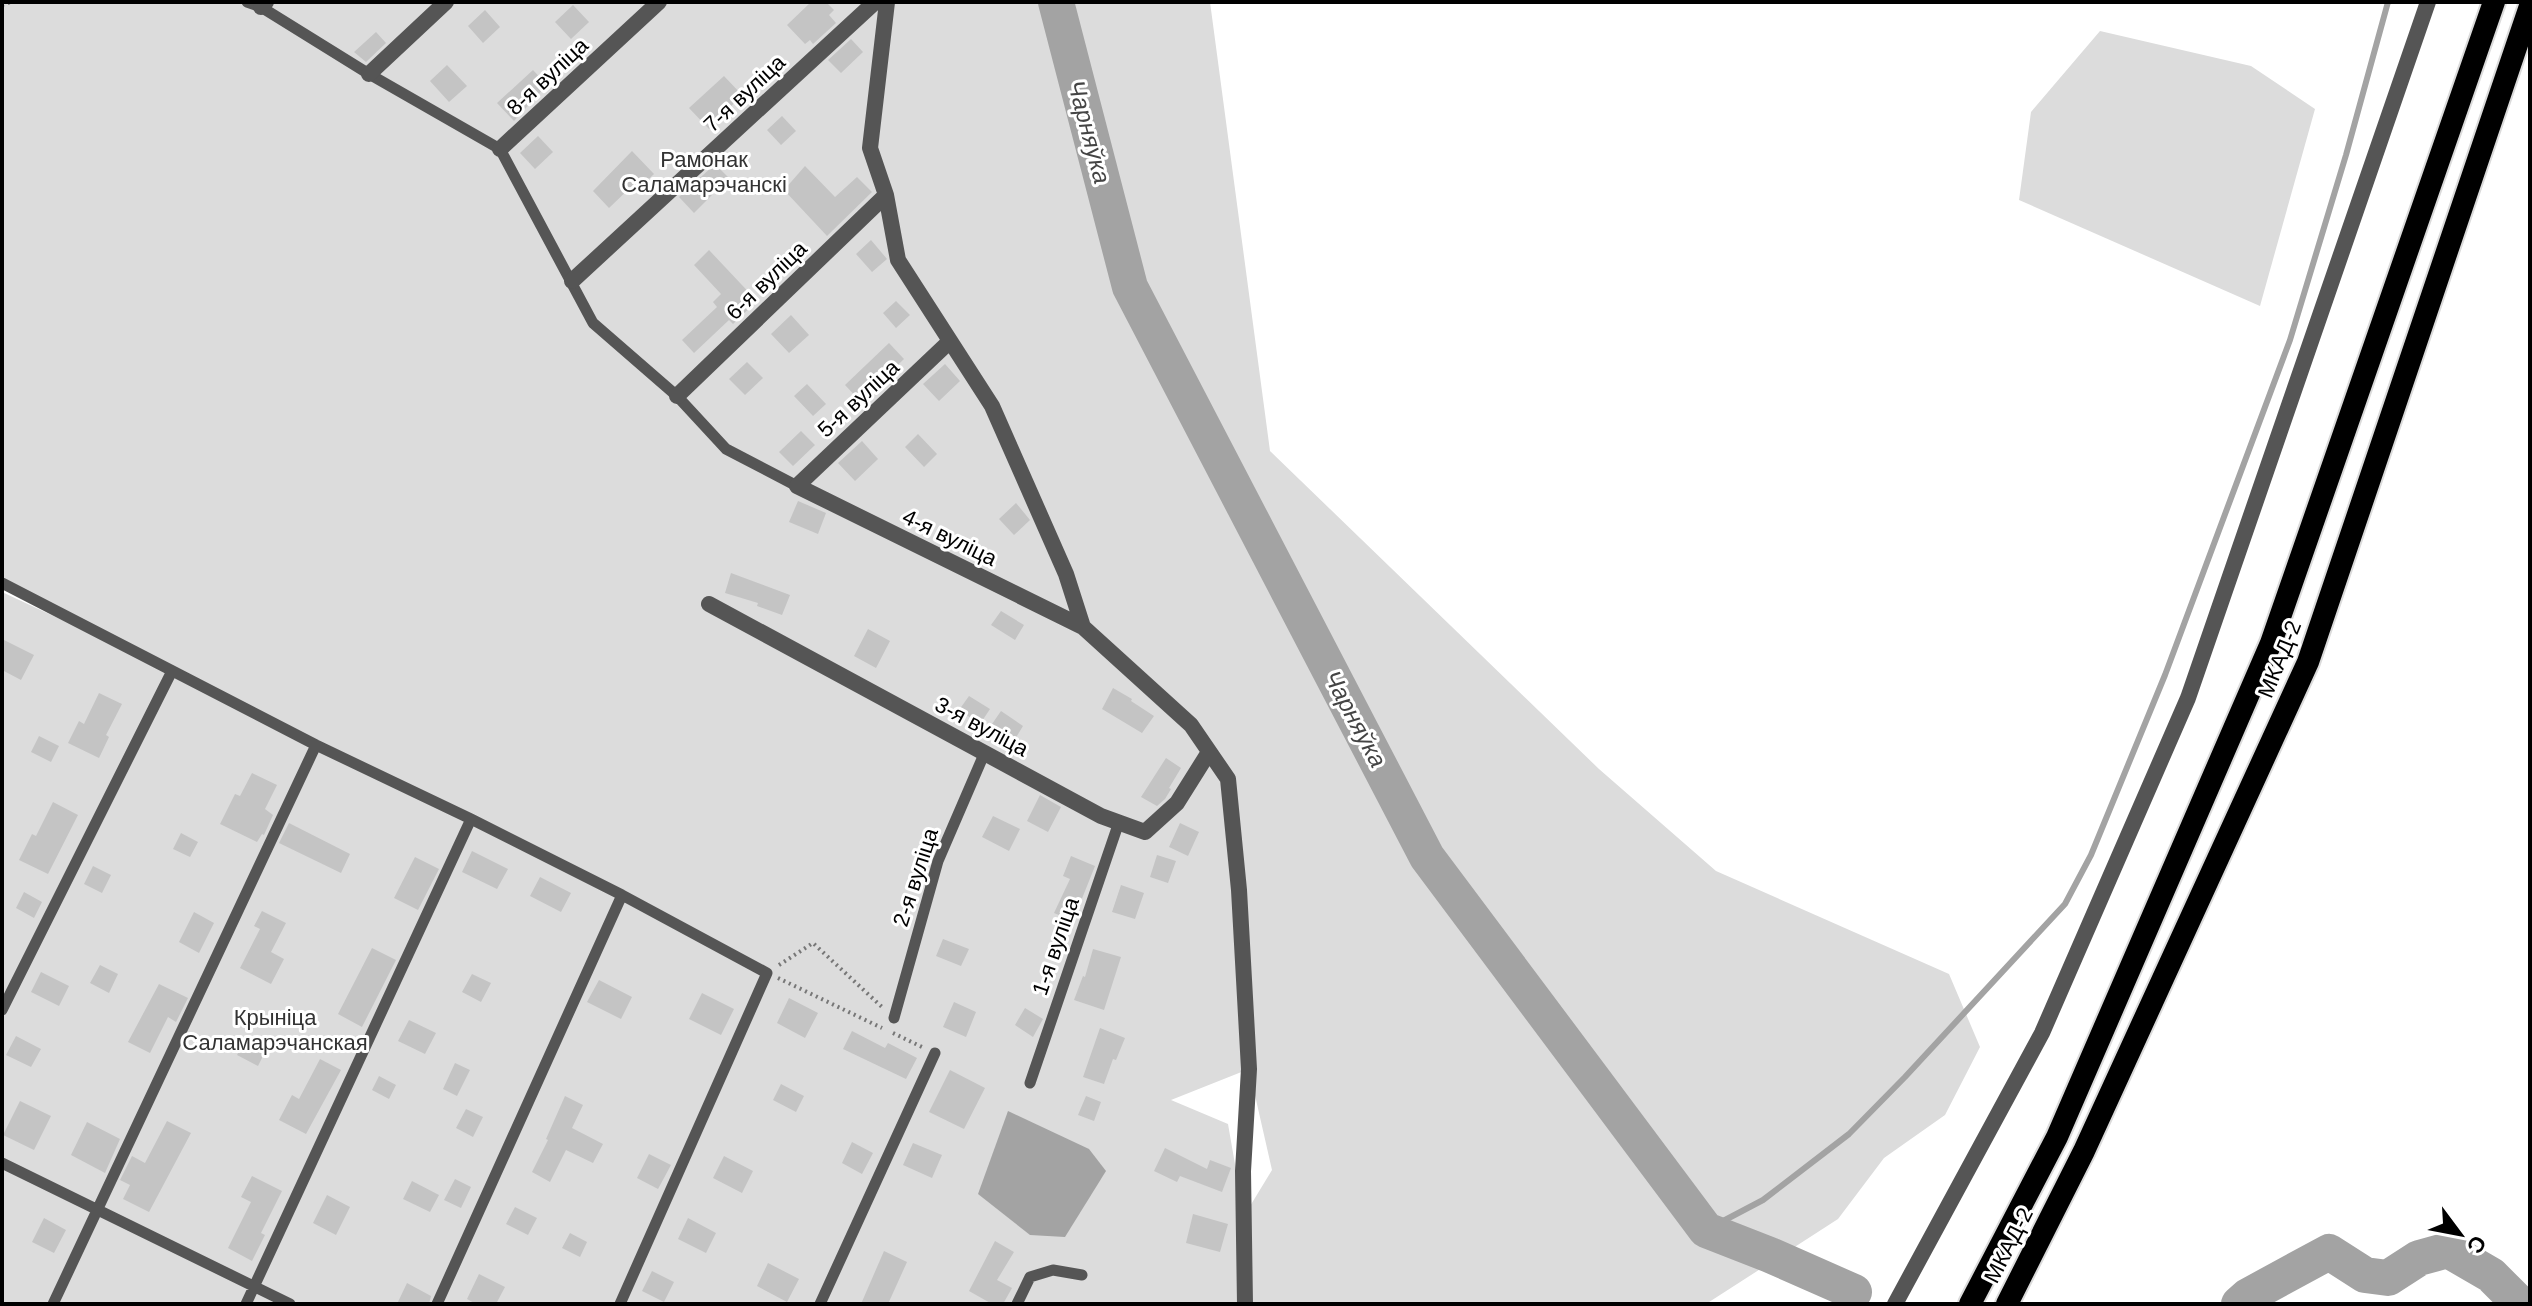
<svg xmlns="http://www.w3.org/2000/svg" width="2532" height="1306" font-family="Arial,sans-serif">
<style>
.green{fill:#dcdcdc;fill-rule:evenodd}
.water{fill:#a3a3a3}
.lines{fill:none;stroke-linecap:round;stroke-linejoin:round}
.stream{stroke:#a3a3a3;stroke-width:6}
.river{stroke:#a3a3a3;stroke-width:36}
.building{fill:#c4c4c4}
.trunk-casing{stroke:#dbdbdb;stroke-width:26}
.path{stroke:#777;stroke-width:4;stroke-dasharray:2 4;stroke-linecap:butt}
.service{stroke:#555;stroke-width:11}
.minor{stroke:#555;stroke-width:16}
.trunk{stroke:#000;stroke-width:22}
.labels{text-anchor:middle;stroke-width:6;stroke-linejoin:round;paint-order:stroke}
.street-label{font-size:22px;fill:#000;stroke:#fff}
.park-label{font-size:22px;fill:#333;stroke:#fff}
.water-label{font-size:24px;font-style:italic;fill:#444;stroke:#fff}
</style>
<rect width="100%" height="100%" fill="#fff"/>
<path class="green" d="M2,2H1210L1270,451L1599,769L1716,871L1949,974L1980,1047L1945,1115L1884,1158L1838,1219L1706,1304H2V592L148,660L2,583ZM1249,1069L1272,1170L1244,1216L1228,1124L1171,1100Z
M2100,31L2251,66L2315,109L2260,306L2019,200L2031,112Z"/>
<path class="water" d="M1008,1111L1089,1149L1106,1171L1065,1237L1030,1235L978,1194Z"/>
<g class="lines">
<path class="stream" d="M1706,1230L1763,1200L1849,1134L1905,1077L2065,904L2091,855L2165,675L2290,340L2346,155L2388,2"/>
<path class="river" d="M1056,2L1130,287L1427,857L1706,1230L1770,1255L1854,1292
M2239,1304L2248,1296L2329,1252L2365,1275L2388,1278L2419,1258L2448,1250L2491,1275L2520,1304"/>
</g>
<path class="building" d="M811,2H826L834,10L829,15L836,23L813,44L810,40L805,44L787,25Z
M573,5L589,22L571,39L555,22Z
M485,10L500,27L483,43L468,26Z
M376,32L386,43L366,62L354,52Z
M851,39L863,52L841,73L828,60Z
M447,65L467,86L449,102L430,81Z
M533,70L547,85L514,121L497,103Z
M724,76L742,95L709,129L689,108Z
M782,116L796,131L781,145L767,130Z
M538,136L553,152L535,169L520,153Z
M632,151L654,174L637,190L633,185L609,208L593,191Z
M715,164L729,178L694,213L679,197Z
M805,166L835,197L857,177L872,192L827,236L784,190Z
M871,240L887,259L872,272L856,254Z
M709,250L757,301L733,324L729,320L694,353L682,340L717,307L713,302L721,294L694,265Z
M896,301L910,315L896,328L883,313Z
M791,315L809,335L789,353L771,334Z
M889,343L904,359L879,383L882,386L863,404L845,385Z
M747,362L763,378L745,395L729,379Z
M945,364L960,381L939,401L923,384Z
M807,384L826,404L813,416L794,396Z
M801,431L815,445L793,466L779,452Z
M918,434L937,454L924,467L905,447Z
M862,441L878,459L855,481L838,463Z
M798,501L826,513L818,534L789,522Z
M1016,503L1030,520L1014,535L999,519Z
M731,573L790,595L782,615L757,606L758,603L725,593Z
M1001,611L1024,625L1015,640L991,625Z
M868,629L890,641L876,668L854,656Z
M2,639L34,655L21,680L2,670Z
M1113,688L1132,699L1131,701L1154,716L1142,733L1102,709Z
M99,693L122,704L106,735L109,737L99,758L68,743L79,721L84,724Z
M969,696L990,709L980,724L959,710Z
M1001,711L1023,726L1015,739L992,724Z
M39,736L59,746L51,762L31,752Z
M1166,758L1181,768L1169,788L1171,789L1165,799L1157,806L1141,797Z
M252,773L277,785L265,809L273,815L264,835L262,834L257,842L220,824L235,794L240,796Z
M1040,795L1061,807L1048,832L1027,821Z
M53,802L78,815L48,874L19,860L32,834L36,836Z
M993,816L1020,829L1009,851L982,837Z
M289,823L350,854L341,873L279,843Z
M1180,823L1199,832L1188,856L1169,847Z
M181,833L198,842L190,857L173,849Z
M472,851L508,869L497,889L462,872Z
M1157,855L1176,861L1168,883L1150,877Z
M1071,856L1095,866L1073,921L1054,913L1070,879L1063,876Z
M415,857L439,869L418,910L394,898Z
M93,866L111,875L102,893L84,884Z
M540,877L571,893L561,912L530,896Z
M1121,885L1144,893L1135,919L1112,912Z
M24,892L42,902L34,918L16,908Z
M262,911L286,923L271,952L284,959L271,984L240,968L260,929L254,926Z
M194,912L214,923L199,953L179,942Z
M943,939L969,949L961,966L936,956Z
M372,948L396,960L362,1027L338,1014Z
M1093,949L1121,957L1104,1010L1074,1000L1083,976L1085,977Z
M100,965L118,974L109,993L90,983Z
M41,972L69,986L59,1006L31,992Z
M472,974L491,983L481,1002L462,992Z
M599,980L632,997L621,1019L587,1002Z
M159,984L188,998L176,1022L168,1017L150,1053L128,1042Z
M702,993L734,1009L721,1035L689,1019Z
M789,998L818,1013L805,1038L777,1023Z
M954,1002L976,1012L966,1037L943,1027Z
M1025,1008L1043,1019L1033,1037L1015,1025Z
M409,1020L436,1033L425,1054L398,1041Z
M1100,1028L1125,1038L1116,1060L1113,1059L1104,1084L1083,1077Z
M852,1031L885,1048L888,1043L917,1058L906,1079L843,1049Z
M16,1036L41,1049L31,1067L6,1055Z
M247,1036L268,1046L258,1066L237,1055Z
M320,1059L341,1070L306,1134L279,1120L292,1095L299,1099Z
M455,1063L470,1070L457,1096L443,1089Z
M950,1070L985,1088L964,1129L929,1112Z
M379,1076L396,1085L389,1099L372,1090Z
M781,1084L804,1096L796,1112L773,1100Z
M565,1096L583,1105L572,1128L603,1144L593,1163L566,1150L550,1182L532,1172L548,1140L546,1139Z
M1086,1096L1101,1102L1094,1121L1078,1115Z
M20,1101L51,1116L34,1150L3,1135Z
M466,1109L483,1117L473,1137L456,1128Z
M167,1121L191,1133L149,1212L123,1199L130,1185L120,1180L132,1156L145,1163Z
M87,1122L120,1139L105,1173L71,1155Z
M852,1142L873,1153L862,1174L842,1163Z
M913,1143L942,1155L932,1178L903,1165Z
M1165,1148L1207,1169L1210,1160L1231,1168L1222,1192L1180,1176L1177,1182L1154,1171Z
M649,1154L671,1165L658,1189L637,1178Z
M724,1156L753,1171L742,1193L713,1178Z
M252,1176L282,1191L261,1233L265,1235L252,1261L228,1248L251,1202L241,1197Z
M455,1179L471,1187L461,1208L444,1200Z
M412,1181L439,1195L430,1212L403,1199Z
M327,1195L350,1207L336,1235L313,1223Z
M515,1207L537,1218L528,1235L506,1224Z
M1193,1214L1228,1224L1220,1252L1186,1243Z
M44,1218L66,1230L54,1253L32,1242Z
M688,1218L716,1233L706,1253L678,1239Z
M570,1233L587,1242L580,1257L562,1248Z
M995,1241L1014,1252L997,1280L1012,1288L1003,1304H992L969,1291Z
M884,1251L907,1262L888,1304H861Z
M768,1263L799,1279L787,1302L757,1286Z
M652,1271L674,1282L664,1302L642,1291Z
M479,1274L505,1287L496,1304H476L467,1299Z
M407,1283L431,1296L429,1304H397Z"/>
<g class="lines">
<defs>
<path id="trunk" d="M1970,1304L2057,1137L2271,643L2494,2
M2007,1304L2084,1151L2308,662L2530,6"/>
</defs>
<use href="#trunk" class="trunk-casing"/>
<path class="path" d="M2,5L11,2
M779,965L813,943L882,1007
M778,978L882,1028
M893,1033L922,1047"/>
<path class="service" d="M247,2L261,7L369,74L500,149L593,323L677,396L726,449L797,486
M2,583L316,745L471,819L622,895L767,973L620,1304
M2,1010L172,671
M894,1018L938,861L985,752
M1030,1083L1119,822
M2,1163L290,1304
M53,1304L316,745
M246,1304L471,819
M437,1304L622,895
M820,1304L935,1053
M1017,1304L1030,1277L1053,1270L1082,1275"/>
<path class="minor" d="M887,2L870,148L886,195L898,260L992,406L1066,574L1083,627L1191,725L1228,779L1239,890L1249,1069L1243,1171L1245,1304
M261,7L266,2
M369,74L446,2
M500,149L659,2
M572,281L875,2
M949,342L797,486L1083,627
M677,396L886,195
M709,604L1101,816L1145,832L1177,803L1209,752
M1895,1304L2042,1033L2188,698L2428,2"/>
<use href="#trunk" class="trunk"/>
</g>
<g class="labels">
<g class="street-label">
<text transform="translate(547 76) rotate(-43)" y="8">8-я вуліца</text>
<text transform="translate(744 93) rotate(-43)" y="8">7-я вуліца</text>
<text transform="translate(766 280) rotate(-44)" y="8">6-я вуліца</text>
<text transform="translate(858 398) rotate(-43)" y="8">5-я вуліца</text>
<text transform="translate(950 537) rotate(26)" y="8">4-я вуліца</text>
<text transform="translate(2279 659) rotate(-68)" y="8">МКАД-2</text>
<text transform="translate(982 726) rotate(28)" y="8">3-я вуліца</text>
<text transform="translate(915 877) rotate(-72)" y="8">2-я вуліца</text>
<text transform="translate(1055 946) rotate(-71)" y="8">1-я вуліца</text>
<text transform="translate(2008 1245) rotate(-63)" y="8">МКАД-2</text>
</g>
<g class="park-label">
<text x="704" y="167">Рамонак<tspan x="704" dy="25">Саламарэчанскі</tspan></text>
<text x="275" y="1025">Крыніца<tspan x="275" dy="25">Саламарэчанская</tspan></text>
</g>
<g class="water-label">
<text transform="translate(1089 132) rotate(75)" y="8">Чарняўка</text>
<text transform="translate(1355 719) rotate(62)" y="8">Чарняўка</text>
</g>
</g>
<rect width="2532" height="1306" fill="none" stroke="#000000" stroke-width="8"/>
<g transform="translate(2460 1234) rotate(122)" stroke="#ffffff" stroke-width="6" paint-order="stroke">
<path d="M0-6L14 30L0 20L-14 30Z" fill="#000000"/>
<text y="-12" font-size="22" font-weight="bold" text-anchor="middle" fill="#000000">С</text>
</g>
</svg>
